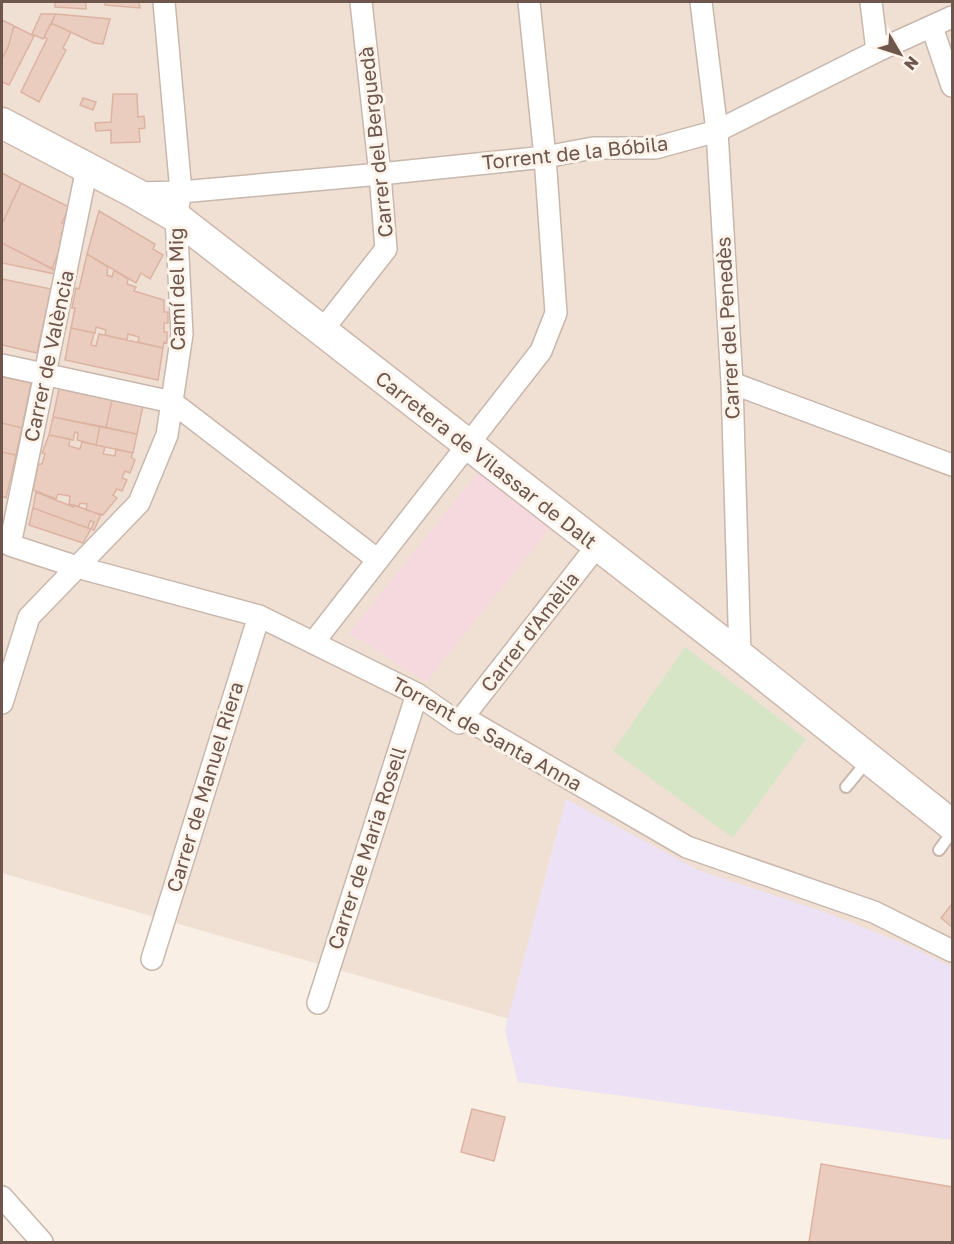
<svg xmlns="http://www.w3.org/2000/svg" width="954" height="1244" font-family="'Golos Text',sans-serif">
<style>
.residential{fill:#f0e0d4}
.education{fill:#ece1f5}
.medical{fill:#f6d9df}
.green{fill:#d5e5c5}
.building{fill:#ebcdbf;stroke:#dcb3a2;stroke-width:1.5}
.lines{fill:none;stroke-linecap:round;stroke-linejoin:round}
.lane-casing{stroke:#c8b7ac;stroke-width:14}
.street-casing{stroke:#c8b7ac;stroke-width:24}
.secondary-casing{stroke:#cdb8ad;stroke-width:33}
.lane{stroke:#fff;stroke-width:10}
.street{stroke:#fff;stroke-width:21}
.secondary{stroke:#fff;stroke-width:30}
.labels{text-anchor:middle;stroke-width:6;stroke-linejoin:round;paint-order:stroke}
.street-label{font-size:20px;fill:#6e564d;stroke:#fcf4ea}
</style>
<rect width="100%" height="100%" fill="#f9efe4"/>
<path class="residential" d="M2,2H952V982L555,839L509,1019L2,873Z"/>
<path class="education" d="M566,799L700,871L825,912L912,947L952,967V1140L518,1082L505,1030Z"/>
<path class="medical" d="M477,473L550,528L426,682L349,633Z"/>
<path class="green" d="M685,647L806,739L733,838L613,751Z"/>
<path class="building" d="M55,2H86V9L55,7Z
M105,2H139L140,8L105,5Z
M41,14H56L43,39L32,34Z
M56,14L110,19L103,44L94,43L51,23Z
M2,20L14,26L8,47L2,59Z
M51,23L71,32L63,48L66,50L39,102L21,92L47,39L44,37Z
M14,26L34,36L9,85L2,82V59L8,47Z
M113,94H137L138,117L144,116L145,128L139,129L140,142L111,143V130L96,131L95,123L111,122Z
M83,98L96,102L93,110L80,105Z
M2,173L21,183L2,224Z
M21,183L69,207L62,223L66,226L61,234L65,235L60,242L62,243L52,269L2,243V224Z
M99,211L155,244L153,249L163,255L150,279L141,273L136,283L87,254Z
M2,243L55,270V274L2,263Z
M87,254L108,267L107,275L112,277L114,270L128,279L127,284L136,287L134,291L164,300V312H168V323H164V332H167V343L164,342L163,348L138,342L139,337L128,334L127,340L105,335L106,330L96,327L95,333L71,328L75,308H72L76,288L79,289Z
M2,279L51,289L37,353L2,345Z
M71,328L94,333L91,345L96,346L99,334L163,348L158,380L65,360Z
M2,377L31,383L22,428L2,423Z
M59,389L112,400L106,428L53,417Z
M112,400L143,406L137,434L106,428Z
M53,417L100,426L96,445L77,440L78,433L75,432L73,440L49,435Z
M2,423L22,428L16,455L2,452Z
M100,426L137,434L133,453L96,445Z
M49,435L70,439L69,446L80,449L82,442L105,447L103,454L115,456L116,449L133,453L131,457L135,460L130,473L125,471L122,478L127,480L122,491L117,489L113,495L117,498L103,515L86,510L87,504L80,503L79,507L69,504L70,496L58,494L56,499L33,490L38,464H42L45,454L42,453Z
M2,452L16,455L6,498L2,496Z
M36,492L73,507L74,505L101,515L94,530L91,529L94,522L90,521L88,528L33,508Z
M33,508L88,528L91,529L83,543L29,525Z
M952,904V927L941,918Z
M472,1109L505,1117L494,1161L461,1152Z
M821,1164L952,1187V1242H809Z"/>
<g class="lines">
<defs>
<path id="lane" d="M846,787L869,759
M939,850L952,832"/>
<path id="street" d="M701,2L717,131L732,383L740,656
M871,2L877,51
M932,27L952,86
M87,168L10,545L77,567L259,616L417,694L459,723L463,717L687,847L874,912L952,951
M135,193L181,192L380,174L545,157L593,148H655L717,131L877,51L952,17
M321,332L386,249L380,174L361,2
M2,365L172,402L378,560
M732,383L952,465
M313,643L541,351L556,313L545,157L529,2
M2,703L29,617L139,503L167,435L182,334L176,217L181,192L164,2
M463,717L597,546
M152,959L259,616
M318,1003L417,694
M2,1197L42,1242"/>
<path id="secondary" d="M2,123L135,193L176,217L740,656L952,825"/>
</defs>
<use href="#lane" class="lane-casing"/>
<use href="#street" class="street-casing"/>
<use href="#secondary" class="secondary-casing"/>
<use href="#lane" class="lane"/>
<use href="#street" class="street"/>
<use href="#secondary" class="secondary"/>
</g>
<g class="labels">
<g class="street-label">
<text transform="translate(376 142) rotate(-96)" y="7">Carrer del Berguedà</text>
<text transform="translate(575 153) rotate(-6)" y="7">Torrent de la Bóbila</text>
<text transform="translate(177 289) rotate(-91)" y="7">Camí del Mig</text>
<text transform="translate(728 328) rotate(-93)" y="7">Carrer del Penedès</text>
<text transform="translate(49 356) rotate(-78)" y="7">Carrer de València</text>
<text transform="translate(486 460) rotate(38)" y="7">Carretera de Vilassar de Dalt</text>
<text transform="translate(530 632) rotate(-52)" y="7">Carrer d'Amèlia</text>
<text transform="translate(487 734) rotate(29)" y="7">Torrent de Santa Anna</text>
<text transform="translate(205 787) rotate(-73)" y="7">Carrer de Manuel Riera</text>
<text transform="translate(367 848) rotate(-72)" y="7">Carrer de Maria Rosell</text>
</g>
</g>
<rect width="954" height="1244" fill="none" stroke="#6e564d" stroke-width="6"/>
<g transform="translate(900 54) rotate(129)" stroke="#fcf4ea" stroke-width="4.5" paint-order="stroke">
<path d="M0-4.5L10 22L0 15L-10 22Z" fill="#6e564d"/>
<text y="-9" font-size="16" font-weight="bold" text-anchor="middle" fill="#6e564d">N</text>
</g>
</svg>
